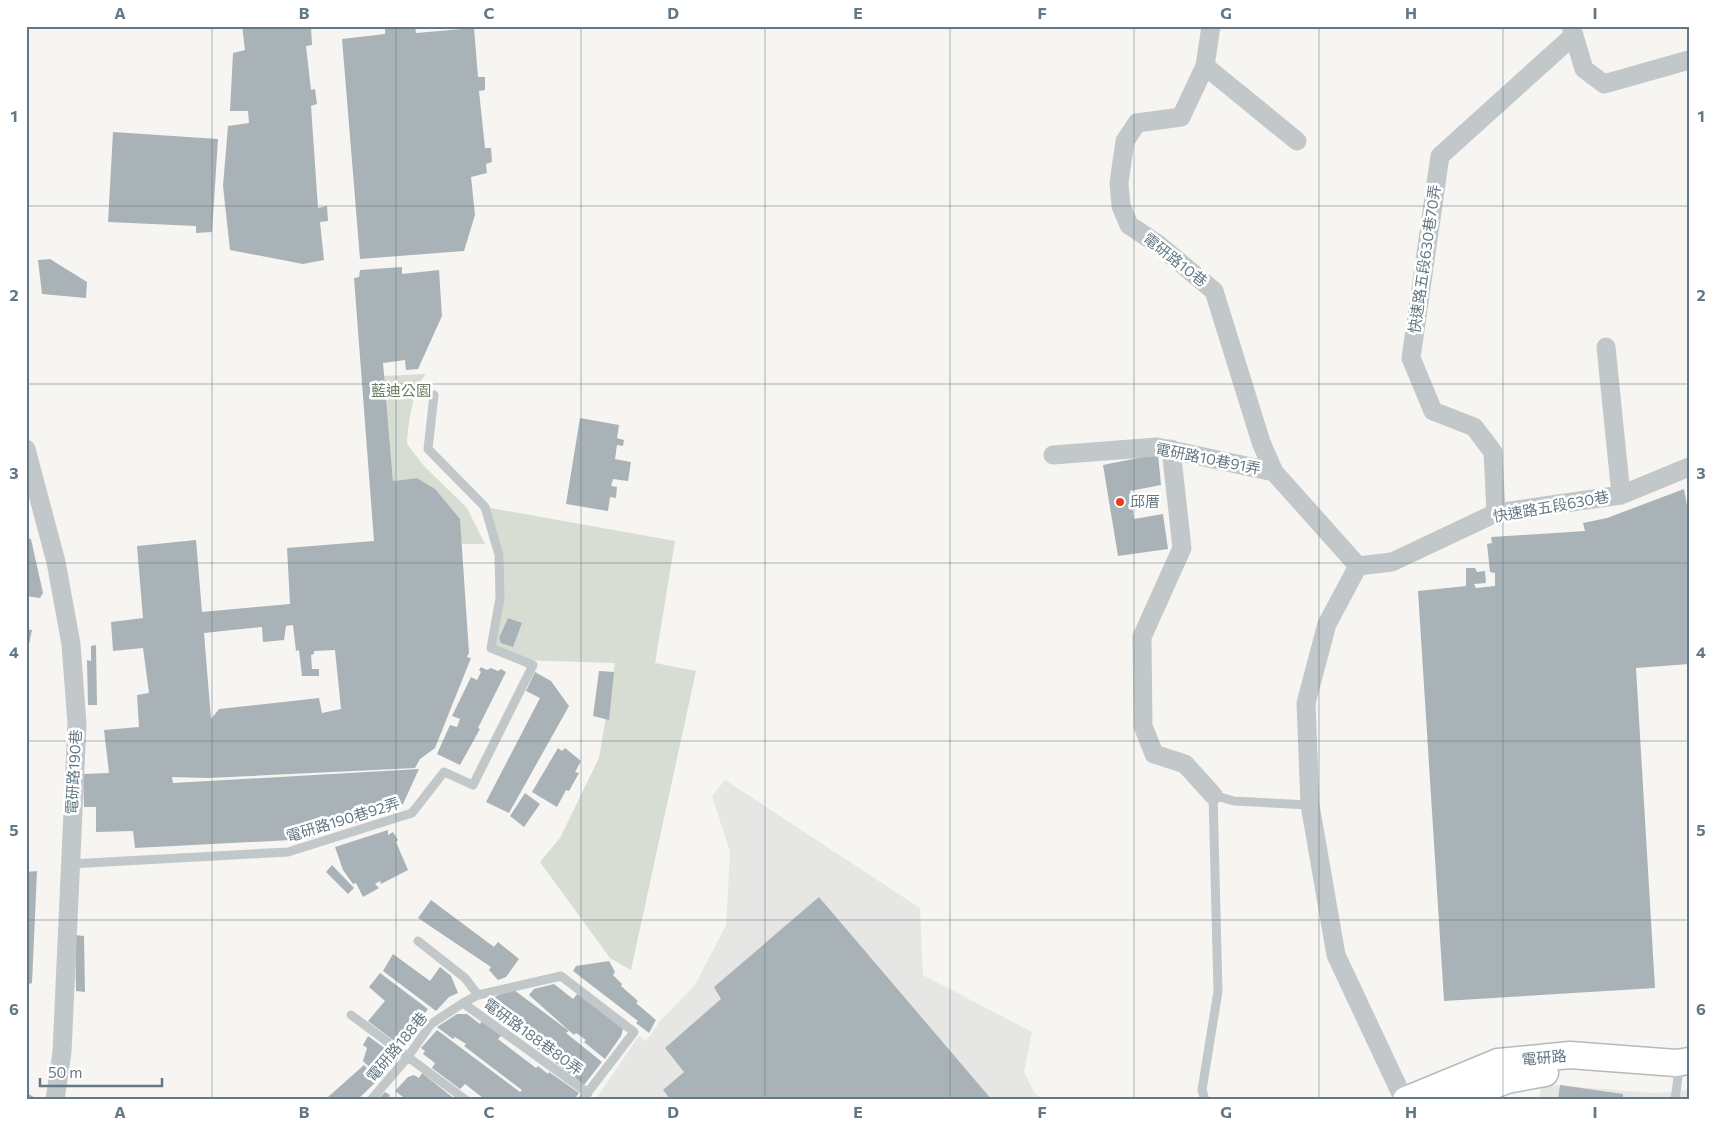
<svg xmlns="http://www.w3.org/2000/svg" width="1715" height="1126" font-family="Commissioner,'Noto Sans TC',sans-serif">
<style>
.built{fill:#e6e7e5}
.green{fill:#d7ddd2}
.building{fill:#a9b3b7;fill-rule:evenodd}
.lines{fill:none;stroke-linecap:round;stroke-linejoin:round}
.secondary-casing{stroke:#b4babe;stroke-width:29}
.lane{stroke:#c2c7c9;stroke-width:9}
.street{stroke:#c2c7c9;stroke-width:19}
.secondary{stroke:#fff;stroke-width:26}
.grid{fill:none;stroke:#637884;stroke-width:1;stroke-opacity:0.55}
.poi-dot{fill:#e93b1e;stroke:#fff;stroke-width:2}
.labels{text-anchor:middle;stroke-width:5;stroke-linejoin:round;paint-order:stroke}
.street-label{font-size:15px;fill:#637884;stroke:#fff}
.park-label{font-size:15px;fill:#697b62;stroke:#fff}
.poi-label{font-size:15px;fill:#637884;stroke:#fff;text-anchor:start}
.neatline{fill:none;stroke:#637884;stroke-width:2}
.grid-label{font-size:16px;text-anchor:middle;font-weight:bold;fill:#637884}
</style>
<rect width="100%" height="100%" fill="#f6f5f1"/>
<path class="built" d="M725,780L920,908L923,975L1032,1032L1024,1072L1035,1094L1046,1100H595L639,1036L646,1041L660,1021L695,985L726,925L730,852L712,796Z
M1542,1084L1653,1093L1689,1090V1100H1539Z"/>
<path class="green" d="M426,374C413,387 408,425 407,444L424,466L467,508L485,544H462L435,489L417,478L393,481L384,376Z
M485,507L675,541L655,663L696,671L631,970L610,958L540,862L560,838L599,758L615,663L518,660L491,648L500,598L499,555Z"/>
<path class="building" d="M242,26H311L312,45L306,46L311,90L315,89L317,104L311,106L318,208L327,206L328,221L320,222L324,260L303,264L230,250L223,186L228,126L249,123L248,111H230L233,53L245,50Z
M385,26H415L416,33L474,28L478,77H485V90L479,91L485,148H491L492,162L486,164L487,173L471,177L475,215L464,251L360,259L342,39L385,34Z
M113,132L218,139L212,232L196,233V226L108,222Z
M50,259L87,282L86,298L42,294L38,260Z
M402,267V274L439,270L442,316L418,369L406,370L405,360L383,363L393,481L417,478L435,489L460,519L469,653L467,657L471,658L435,748L420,759L415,768L208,778L172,777L173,783L419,769L403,804L387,813H367L365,821L336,826L310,839L135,848L133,831L96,832V807H84L83,774L109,773L104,730L139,727L137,695L149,693L143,648L113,651L111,622L143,618L137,546L196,540L202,612L290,604L287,548L374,541L354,278L359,277L360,270ZM293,625L296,651L299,650L302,676H319V669H312L311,655L314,654V651L335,650L341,709L322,713L319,698L219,709L211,719L204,633L262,627L263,642L284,640L286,626Z
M580,418L619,425L617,438L624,440L623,446L617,445L615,459L631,462L628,481L613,479L611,486L617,487L616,498L610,497L608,511L566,504Z
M1158,454L1161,485L1130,491L1134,519L1163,514L1168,549L1118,556L1103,465Z
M1684,489L1689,517V664L1636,668L1655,988L1444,1001L1418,591L1466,586V568H1475L1477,572L1485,571L1486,583L1474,584L1476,588L1495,586V573L1490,572L1487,544L1492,543L1491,537L1585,531L1583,523L1607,518Z
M26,538L31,539L43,593L40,598L26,596Z
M508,618L522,623L513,647L501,643L499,638Z
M26,629L32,630L27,654H26Z
M96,645L97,705H88L87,660L91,661V646Z
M481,667L487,670L491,668L498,671L501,669L506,672L478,728L480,729L460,765L437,754L450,725L457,727L460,719L452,716L471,677L477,680L481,672L479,670Z
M599,671L614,672L609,720L593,716Z
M535,672L551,681L569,706L509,813L486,802L540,698L526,691Z
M558,748L562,751L565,748L581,761L575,772L579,773L569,791L566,790L557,807L532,792Z
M525,793L540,804L524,827L510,816Z
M388,830V835L393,832L398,840L396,842L408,870L381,884L380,881L375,884L379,888L363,897L356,883L353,884L343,870L335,847Z
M332,865L354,888L348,894L326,872Z
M37,871L32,983L26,985V872Z
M819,897L992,1100H671L663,1090L684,1072L665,1048L721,999L714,987Z
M431,900L494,947L498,942L519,959L506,977L498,980L489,970L491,967L418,918Z
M75,935L84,936L85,992L76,991Z
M393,954L430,981L440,967L451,976L458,993L449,997L436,1011L383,971Z
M609,961L615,972L613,975L622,984L621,986L638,1001L636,1003L656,1020L649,1033L636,1023L638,1021L573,971L576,966Z
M380,973L428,1009L401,1046L368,1021L385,1001L369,987Z
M554,984L573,999L578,993L623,1029L621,1036L605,1059L584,1042L586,1040L576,1033L574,1035L529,995L534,989Z
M514,990L569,1031L566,1033L602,1062L584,1085L487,1009L496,996Z
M457,1014H467L480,1024L483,1020L502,1035L498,1039L536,1068L538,1066L548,1074L549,1072L579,1093L574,1100H482L483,1098L465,1084L460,1089L432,1068L435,1063L423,1054L425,1051L421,1048L437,1030L520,1092L522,1090L464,1046L466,1044L455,1037L453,1039L437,1027Z
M368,1036L398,1058L381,1078L363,1061L367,1048L363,1045Z
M364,1065L378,1080L357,1100H331L328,1097Z
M422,1073L456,1100H401L403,1097L395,1091L408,1077L414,1075L419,1078Z
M1560,1085L1623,1094V1100H1558Z
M26,1092L38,1100H26Z
M385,1092L390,1095L389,1097L393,1100H377Z"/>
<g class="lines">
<defs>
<path id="secondary" d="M1406,1100L1498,1062L1570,1055L1676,1063L1689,1061
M1455,1100L1507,1080L1545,1073"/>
</defs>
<use href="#secondary" class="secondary-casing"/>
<path class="lane" d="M70,864L288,852L412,813L444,772L473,785L533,665L491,648L500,598L499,555L485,507L428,449L434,395
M418,941L465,978L478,995
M463,1003L588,1093
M351,1015L466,1100
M371,1100L407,1058L431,1024L463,1003L478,995L561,976L634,1032L582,1100
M1205,1100L1202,1090L1218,991L1213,795L1234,801L1310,805
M1675,1100L1678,1077"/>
<path class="street" d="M1211,26L1205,66L1181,117L1137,123L1125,141L1119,183L1121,206L1129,225L1159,245L1214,291L1261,442L1274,472L1358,566
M1571,26L1584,69L1604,84L1689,60
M1205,66L1297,141
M1606,347L1621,495
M26,449L56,562L71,644L77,724L62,1052L55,1100
M1171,449L1182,548L1142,637L1143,726L1154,754L1185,764L1213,795
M1053,455L1157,447L1274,472
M1496,513L1493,452L1474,427L1433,411L1411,358L1440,156L1574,35
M1358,566L1327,624L1306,703L1310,805L1336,955L1404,1100
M1358,566L1392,562L1496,513L1621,495L1689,467"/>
<use href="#secondary" class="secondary"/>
</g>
<path class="grid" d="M212,26V1100M396,26V1100M581,26V1100M765,26V1100M950,26V1100M1134,26V1100M1319,26V1100M1503,26V1100M26,206H1689M26,384H1689M26,563H1689M26,741H1689M26,920H1689"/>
<circle class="poi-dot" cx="1120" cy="502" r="5"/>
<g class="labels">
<g class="street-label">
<text transform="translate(1425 259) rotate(-82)" y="5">快速路五段630巷70弄</text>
<text transform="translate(1175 260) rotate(38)" y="5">電研路10巷</text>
<text transform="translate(1208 459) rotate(11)" y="5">電研路10巷91弄</text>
<text transform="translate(1551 507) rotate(-10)" y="5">快速路五段630巷</text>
<text transform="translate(74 772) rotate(-87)" y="5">電研路190巷</text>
<text transform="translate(343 820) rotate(-17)" y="5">電研路190巷92弄</text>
<text transform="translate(533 1037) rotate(36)" y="5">電研路188巷80弄</text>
<text transform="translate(397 1047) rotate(-50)" y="5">電研路188巷</text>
<text transform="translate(1544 1058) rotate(-5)" y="5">電研路</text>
</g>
<g class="park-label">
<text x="401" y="396">藍迪公園</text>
</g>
<g class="poi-label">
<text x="1130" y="507">邱厝</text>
</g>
</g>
<rect width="1715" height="1126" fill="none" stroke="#ffffff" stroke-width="55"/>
<path d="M40 1078v8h122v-8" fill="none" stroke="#637884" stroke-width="2.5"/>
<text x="48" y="1078" font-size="15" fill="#637884" stroke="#ffffff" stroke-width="4" paint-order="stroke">50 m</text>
<rect x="28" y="28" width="1660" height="1070" class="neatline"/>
<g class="grid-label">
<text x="120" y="19">A</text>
<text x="304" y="19">B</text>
<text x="489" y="19">C</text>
<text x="673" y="19">D</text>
<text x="858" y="19">E</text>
<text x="1042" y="19">F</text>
<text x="1226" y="19">G</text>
<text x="1411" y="19">H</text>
<text x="1595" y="19">I</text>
<text x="14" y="122">1</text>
<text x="1701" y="122">1</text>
<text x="14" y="301">2</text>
<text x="1701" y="301">2</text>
<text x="14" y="479">3</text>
<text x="1701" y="479">3</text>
<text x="14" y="658">4</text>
<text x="1701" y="658">4</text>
<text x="14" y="836">5</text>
<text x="1701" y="836">5</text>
<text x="14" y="1015">6</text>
<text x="1701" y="1015">6</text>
<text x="120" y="1118">A</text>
<text x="304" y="1118">B</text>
<text x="489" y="1118">C</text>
<text x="673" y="1118">D</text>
<text x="858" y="1118">E</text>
<text x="1042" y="1118">F</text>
<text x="1226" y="1118">G</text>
<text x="1411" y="1118">H</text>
<text x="1595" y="1118">I</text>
</g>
</svg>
